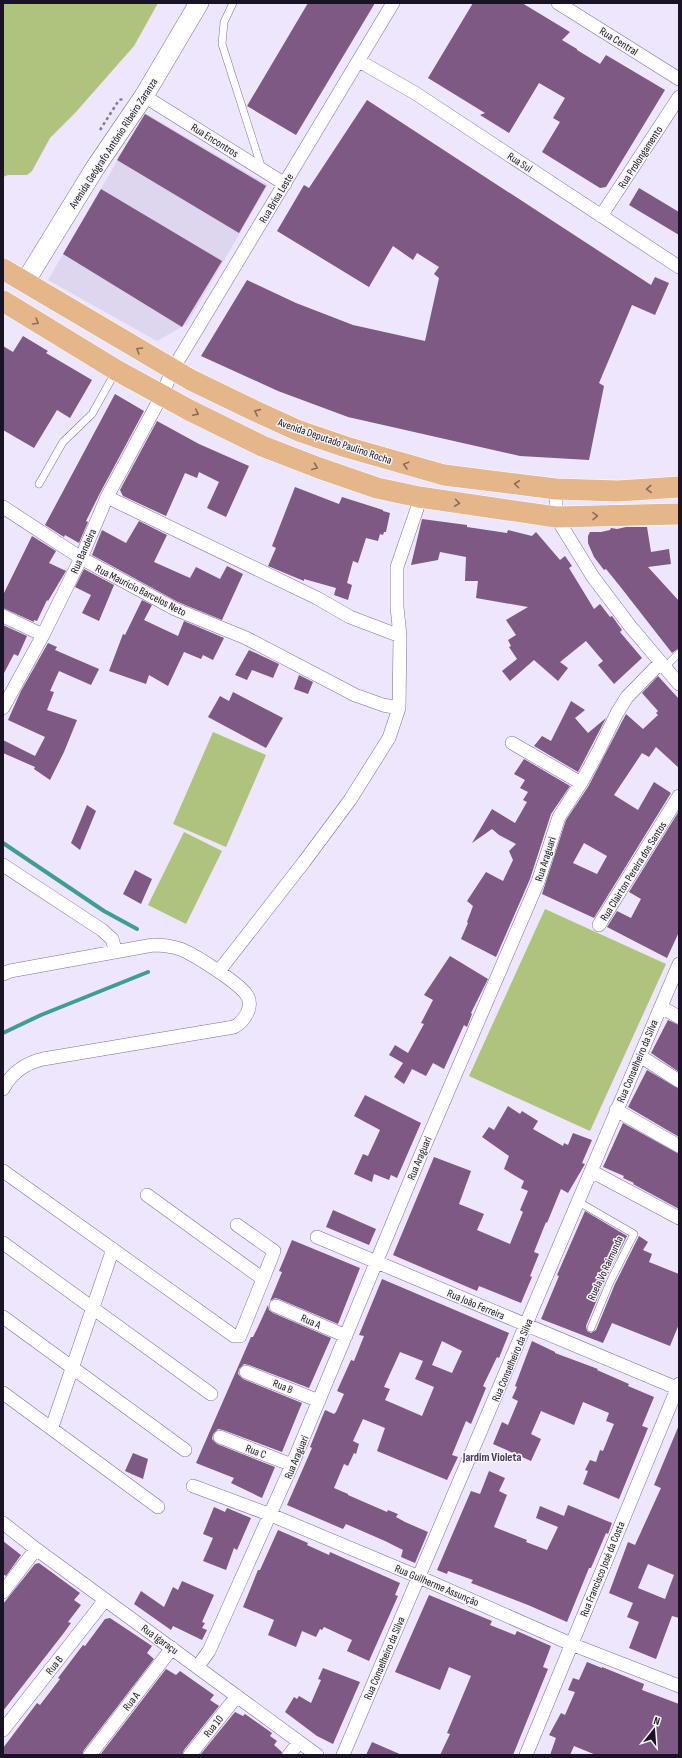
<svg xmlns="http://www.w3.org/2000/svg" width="682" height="1758" font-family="'Sofia Sans Condensed',sans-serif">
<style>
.built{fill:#ded5ee}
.green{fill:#aec37b}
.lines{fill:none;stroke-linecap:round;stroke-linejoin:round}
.stream{stroke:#3e9d94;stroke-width:4}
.building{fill:#7d5983;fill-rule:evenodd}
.lane-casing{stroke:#816e9f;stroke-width:8}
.street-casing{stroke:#816e9f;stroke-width:14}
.secondary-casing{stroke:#816e9f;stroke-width:20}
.primary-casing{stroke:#fff;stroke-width:22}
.path{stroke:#827a8f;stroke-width:2.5;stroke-dasharray:3 3;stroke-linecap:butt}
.lane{stroke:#fff;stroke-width:7}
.street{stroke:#fff;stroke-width:13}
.secondary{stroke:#fff;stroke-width:19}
.primary{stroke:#e4b689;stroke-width:21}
.oneway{stroke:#896c5c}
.labels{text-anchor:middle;stroke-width:3;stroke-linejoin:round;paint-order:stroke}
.street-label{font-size:11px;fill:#1a1225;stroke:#f8f8f8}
.neighbourhood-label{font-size:12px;font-weight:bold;fill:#473461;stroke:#f8f8f8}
</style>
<rect width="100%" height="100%" fill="#eee6fd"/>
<path class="built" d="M145,113L268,185L187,324L157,341L48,280Z"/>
<path class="green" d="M3,3H158L134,46L75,113L50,138L32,171L27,175H8L3,177Z
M213,732L266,755L226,847L173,824Z
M184,832L222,851L186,924L148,905Z
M545,909L666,964L590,1131L469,1076Z"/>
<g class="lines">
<path class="stream" d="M3,843L104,911L137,929
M3,1033L41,1015L148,972"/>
</g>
<path class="building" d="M308,3H375L296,135L247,106Z
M473,3H522L570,32L562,40L577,49V50L600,64L606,55L665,90L606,187L600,188L542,152L560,122L553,118L565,98L539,83L509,133L480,115L485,113L428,78Z
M367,100L651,285L655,277L669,283L655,315L632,305L599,383L604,386L589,460L520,456L348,417L278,391L201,356L247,280L296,303L353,325L425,341L439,278L434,274L439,267L417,253L413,260L393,246L369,287L277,231L304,185L309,188Z
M145,114L266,186L239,233L117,160Z
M639,188L679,212V235L629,205Z
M101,189L222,261L182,327L63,254Z
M23,336L48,351L46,353L92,380L70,418L57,410L34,448L3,430V346L13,352Z
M115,394L144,411L100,493L86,521L88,522L79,543L65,535L64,537L45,525Z
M157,421L199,444L249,466L226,517L207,508L219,482L199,472L197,478L185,473L166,516L123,496L120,490Z
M295,487L339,504L342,497L383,510V511L390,513L386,532H384L383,535L380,534L378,541L366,538L358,563L353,561L347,583L352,585L348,600L334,595L336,588L304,579V581L268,566L276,548L272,546Z
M422,519L467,525V527L507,533L508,530L532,536L536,532L560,560L565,556L572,566L569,568L594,609L600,604L610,617L612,616L622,630L620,632L642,658L614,684L598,665L603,661L586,641L560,662L568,668L558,681L534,660L510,681L502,671L517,659L509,647L511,646L508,640L516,635L506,620L528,607L476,598L478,581H465L466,557L440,552L438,560L411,565Z
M139,521L167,535L154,562L190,578L196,567L220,579L227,566L243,574L222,620L178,602L92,555L102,530L126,543Z
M626,527H647L651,552L669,549L671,564L648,567L679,601V648L672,653L619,585L606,569L604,570L594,557L588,543V536L590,532H601L610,530L611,528L617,529Z
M32,536L56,551L49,563L66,571L48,601L47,600L37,621L34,620V622L3,608V595Z
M84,569L114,585L99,621L82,613L91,595L75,587Z
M142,600L152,605L144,620L178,636L184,621L224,638L213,660L203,655L201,659L184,652L168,686L149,675L146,684L109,671L123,634L125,635Z
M3,625L27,636L18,656L14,654L3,675Z
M48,643L57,647L55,650L99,669L91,685L59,671L50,691L54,692L47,710L77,720L64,752L50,780L34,769L35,767L3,753V740L35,756L45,737L8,720L21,691Z
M249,650L279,664L273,678L252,670L247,680L235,675Z
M299,675L313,682L308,694L294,689Z
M658,676L679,699V768L656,747L649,757L642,753L614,795L638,810L654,782L671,793L594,918L542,894L566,820L588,787L626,714L643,729L658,715L656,713L658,711L642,693ZM584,843L607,856L597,874L573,863Z
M233,692L283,718L266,748L208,717L220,696L229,701Z
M571,701L585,710L575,718L588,733L606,718L578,772L534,746L542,736L551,741Z
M524,759L570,786L551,814L530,879L496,957L461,939L468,923L467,922L473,906L467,901L486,872L503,881L513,860L509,851L516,844L499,835L492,829L472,843L492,809L515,823L527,802L523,800L528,792L520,788L525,780L514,774Z
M87,805L96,811L80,850L71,843Z
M679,811V932L667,958L607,927L617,911L631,918L641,899L629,892Z
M135,870L152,879L141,904L123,894Z
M450,956L488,979L471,1013L472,1014L467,1027L464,1025L444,1069L433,1063L426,1076L412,1069L404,1084L394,1077L403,1063L389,1055L395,1045L408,1053L424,1024L421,1023L433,1000L424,995Z
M668,1020L679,1025V1072L651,1053Z
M647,1070L679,1089V1137L628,1107Z
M365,1095L421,1123L397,1178L391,1175L389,1180L374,1174L372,1182L354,1174L363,1154L368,1156L380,1130L354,1116Z
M508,1106L520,1114L522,1111L538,1121L533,1129L563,1146L564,1143L568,1145L573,1133L592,1140L582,1163L585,1164L568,1193L561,1189L547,1223L546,1222L534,1252L539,1254L530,1276L532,1277L521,1303L479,1286L477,1291L393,1255L434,1157L471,1171L459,1204L484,1214L477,1230L510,1244L523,1212L520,1210L528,1191L521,1188L524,1181L504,1169L509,1156L482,1137L489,1127L494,1130Z
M623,1123L679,1154V1209L633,1184L634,1183L623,1178L624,1176L603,1167Z
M333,1210L376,1229L369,1245L326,1227Z
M585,1211L627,1236L605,1280L586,1326L587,1331L591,1333L596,1330L615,1284L639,1236L648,1242L643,1250L652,1254L649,1262L679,1274V1324L670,1346L612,1323L603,1343L541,1319L559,1276L557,1275Z
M292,1240L360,1268L338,1324L279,1299L275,1298L270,1301L282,1272L279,1271Z
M382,1279L509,1333L499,1358L497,1357L483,1386L486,1388L471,1424L466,1421L452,1455L458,1457L447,1480L377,1451L385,1428L363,1419L353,1441L359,1444L356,1454L354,1453L348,1466L344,1464L334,1488L348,1494V1495L387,1512L388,1510L398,1514L396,1517L405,1522L428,1532L415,1563L401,1557L403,1550L385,1541L346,1524L343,1529L287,1505L312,1448L310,1447L325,1410L334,1414L336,1412L344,1394L337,1391L351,1360L354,1361L364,1336L359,1335ZM442,1341L462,1351L452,1373L432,1365ZM400,1352L423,1361L415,1379L434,1387L422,1416L385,1400L390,1389L384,1387Z
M268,1305L269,1310L273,1313L331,1338L309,1388L249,1365L244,1364L239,1369L238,1374L243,1379L302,1403L282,1452L223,1430L218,1429L213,1434L212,1439L217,1444L275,1467L262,1498L231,1483L234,1478L196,1463L251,1337H253L258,1327Z
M532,1341L555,1352V1353L598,1369L597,1370L629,1384L628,1386L654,1397L642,1426L648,1428L619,1499L583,1484L588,1471L585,1470L590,1460L596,1462L600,1450L603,1451L614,1424L606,1421L609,1413L583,1402L574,1425L541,1411L531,1434L541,1439L531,1461L493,1444L502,1422L508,1425L518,1401L512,1398L517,1387L515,1386Z
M679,1425V1618L672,1616L656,1659L629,1648L639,1622L627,1617L633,1603L609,1593L628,1542L635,1545L661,1488L654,1485ZM648,1564L674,1575L665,1599L638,1588Z
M133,1453L148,1459L143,1479L125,1471Z
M489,1471L505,1478L499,1491L507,1495L494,1527L527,1540L526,1542L547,1550L558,1527L536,1518L540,1506L564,1516L568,1505L612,1523L608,1534L606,1533L591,1568H589L567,1622L528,1605L471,1583L473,1580L448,1571L447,1574L437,1570L471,1491L480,1494Z
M214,1507L225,1512L227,1508L251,1518L237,1550L234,1548L226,1570L203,1561L213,1538L203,1534Z
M278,1530L308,1543L307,1545L329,1555L330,1552L400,1583L395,1595L398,1596L369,1661L347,1651L352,1640L324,1627L322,1630L320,1629L316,1637L302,1631L296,1647L268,1635L274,1620L243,1607L258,1570H260Z
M3,1541L21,1555L6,1576L3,1574Z
M39,1563L80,1593L74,1600L81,1605L68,1622L71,1623L63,1634L3,1711V1604L35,1564Z
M182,1581L214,1595L202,1622L205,1623L202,1628L207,1630L202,1640L173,1626L171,1630L134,1604L141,1591L164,1607L173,1587L178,1590Z
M429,1595L492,1621L490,1625L515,1635L517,1631L551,1646L543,1667L548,1669L513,1755H440L450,1734L447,1733L471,1676L449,1667L440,1690L395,1672Z
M110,1618L152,1646L147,1653L154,1659L84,1750L82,1755H3V1748L34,1707L37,1703L40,1705L60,1679L58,1678L83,1645L85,1646L105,1619Z
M587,1662L602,1668V1667L644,1684L642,1690L679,1704V1755H596L574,1746L570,1755H550L556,1738L549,1735L561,1713L565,1715L575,1692L568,1690L573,1678L579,1680Z
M323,1668L360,1682L333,1744L317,1736L285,1712L294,1697L297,1699L299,1696L311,1703L321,1680L318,1679Z
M166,1669L176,1675L180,1671L214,1695L210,1700L219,1706L184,1750L182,1755H100Z
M235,1712L243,1716L245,1714L272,1733L270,1736L277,1741L274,1745L282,1752L281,1755H200Z
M372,1742L402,1755H366Z"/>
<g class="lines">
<defs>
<path id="lane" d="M233,3L224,22L222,44L262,169
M39,484L63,442L92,414L116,371
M665,667L679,653
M577,1201L634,1234L610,1282L591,1328"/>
<path id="street" d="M558,3L679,79
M359,61L415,93L679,267
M144,96L285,184
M601,216L679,97
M556,489V517L593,577L630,626L679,684
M107,497L317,598L350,617L400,636
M3,507L81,558L175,609L246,638L355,695L383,705L399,708
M3,616L43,635
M3,708L43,635L81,558L107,497L162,395L173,369L393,3
M512,743L581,783
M3,865L102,930L112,939L116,952
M599,925L679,796
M219,971L304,862L350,800L389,738L399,708L400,636L397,607V567L417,509L419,497
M3,974L10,971L153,945C162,945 171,946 180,949C194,954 237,982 246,994C255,1006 244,1022 234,1027L43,1059C26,1063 12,1072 3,1089
M661,1007L679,1017
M640,1056L679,1081
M616,1110L679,1146
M3,1171L234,1336H240L263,1279L147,1195
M591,1171L679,1218
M237,1225L274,1251L263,1279
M317,1237L679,1389
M3,1243L211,1394
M276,1306L346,1336
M3,1317L185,1450
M246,1372L319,1401
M3,1393L158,1507
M52,1427L113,1249
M220,1437L292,1465
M193,1486L271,1515L419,1577L571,1644L679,1686
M3,1523L36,1549L317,1755
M3,1592L36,1549
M198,1666L209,1651L292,1465L422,1152L538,882L559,817L581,783L599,750L617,713L627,697L661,662
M3,1730L105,1600
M90,1755L172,1648
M190,1755L237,1696
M289,1755L299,1742
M343,1755L679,964
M526,1755L679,1384"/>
<path id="secondary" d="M25,282L95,168L144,96L199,3"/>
<path id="primary" d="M3,269L191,380L253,410L299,431L346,447L444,475L556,489L618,491L679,487
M3,301L116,370L189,410L262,446L319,468L377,488L419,497L556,517L679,514"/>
</defs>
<use href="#lane" class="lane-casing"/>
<use href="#street" class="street-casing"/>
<use href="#secondary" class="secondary-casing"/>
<use href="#primary" class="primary-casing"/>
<path class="path" d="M100,130L119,100L123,99"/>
<use href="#lane" class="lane"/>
<use href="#street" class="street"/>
<use href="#secondary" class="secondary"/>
<use href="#primary" class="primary"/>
</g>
<defs><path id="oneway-chevron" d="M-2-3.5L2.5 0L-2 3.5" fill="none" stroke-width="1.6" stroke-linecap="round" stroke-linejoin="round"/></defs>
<g class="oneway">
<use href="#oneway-chevron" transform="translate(36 322) rotate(31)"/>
<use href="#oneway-chevron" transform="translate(139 350) rotate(-149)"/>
<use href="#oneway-chevron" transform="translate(257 412) rotate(-156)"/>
<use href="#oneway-chevron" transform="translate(196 413) rotate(26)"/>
<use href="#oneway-chevron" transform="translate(406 465) rotate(-165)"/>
<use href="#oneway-chevron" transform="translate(315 467) rotate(22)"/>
<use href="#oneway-chevron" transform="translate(517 484) rotate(-173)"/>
<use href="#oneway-chevron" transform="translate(649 489) rotate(177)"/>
<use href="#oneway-chevron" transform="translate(457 503) rotate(8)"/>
<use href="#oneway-chevron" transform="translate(595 516) rotate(-1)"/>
</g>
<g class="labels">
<g class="street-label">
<text transform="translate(619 41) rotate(32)" y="4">Rua Central</text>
<text transform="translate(215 140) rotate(32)" y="4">Rua Encontros</text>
<text transform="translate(113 143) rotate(-57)" y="4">Avenida Geógrafo Antônio Ribeiro Zaranza</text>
<text transform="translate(640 157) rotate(-57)" y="4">Rua Prolongamento</text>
<text transform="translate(520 162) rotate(33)" y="4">Rua Sul</text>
<text transform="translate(276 198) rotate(-59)" y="4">Rua Brisa Leste</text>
<text transform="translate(335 441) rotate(19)" y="4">Avenida Deputado Paulino Rocha</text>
<text transform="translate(83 551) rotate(-66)" y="4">Rua Bandeira</text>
<text transform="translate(141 590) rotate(27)" y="4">Rua Mauricio Barcelos Neto</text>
<text transform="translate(545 859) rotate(-72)" y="4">Rua Araguari</text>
<text transform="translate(633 871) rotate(-58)" y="4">Rua Clairton Pereira dos Santos</text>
<text transform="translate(637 1061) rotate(-67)" y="4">Rua Conselheiro da Silva</text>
<text transform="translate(419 1158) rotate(-67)" y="4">Rua Araguari</text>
<text transform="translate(605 1268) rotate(-65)" y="4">Ruela Vo Raimunda</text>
<text transform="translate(476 1304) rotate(23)" y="4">Rua João Ferreira</text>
<text transform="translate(311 1321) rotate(24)" y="4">Rua A</text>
<text transform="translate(512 1360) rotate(-67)" y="4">Rua Conselheiro da Silva</text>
<text transform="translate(283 1386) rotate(22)" y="4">Rua B</text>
<text transform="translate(256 1451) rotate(21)" y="4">Rua C</text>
<text transform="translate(296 1457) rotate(-67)" y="4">Rua Araguari</text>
<text transform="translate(602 1569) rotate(-68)" y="4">Rua Francisco José da Costa</text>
<text transform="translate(437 1585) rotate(23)" y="4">Rua Guilherme Assunção</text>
<text transform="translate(160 1639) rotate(36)" y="4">Rua Igaraçu</text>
<text transform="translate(384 1658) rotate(-67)" y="4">Rua Conselheiro da Silva</text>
<text transform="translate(54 1665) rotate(-52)" y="4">Rua B</text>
<text transform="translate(131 1701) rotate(-52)" y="4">Rua A</text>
<text transform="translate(213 1726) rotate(-52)" y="4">Rua 10</text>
</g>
<g class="neighbourhood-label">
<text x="492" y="1461">Jardim Violeta</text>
</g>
</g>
<rect width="682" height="1758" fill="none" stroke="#1a1225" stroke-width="8"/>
<g transform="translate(654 1730) rotate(17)" stroke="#f8f8f8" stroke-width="3" paint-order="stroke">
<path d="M0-3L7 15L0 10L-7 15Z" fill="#1a1225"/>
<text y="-6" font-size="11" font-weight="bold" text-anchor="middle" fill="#1a1225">N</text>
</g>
</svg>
